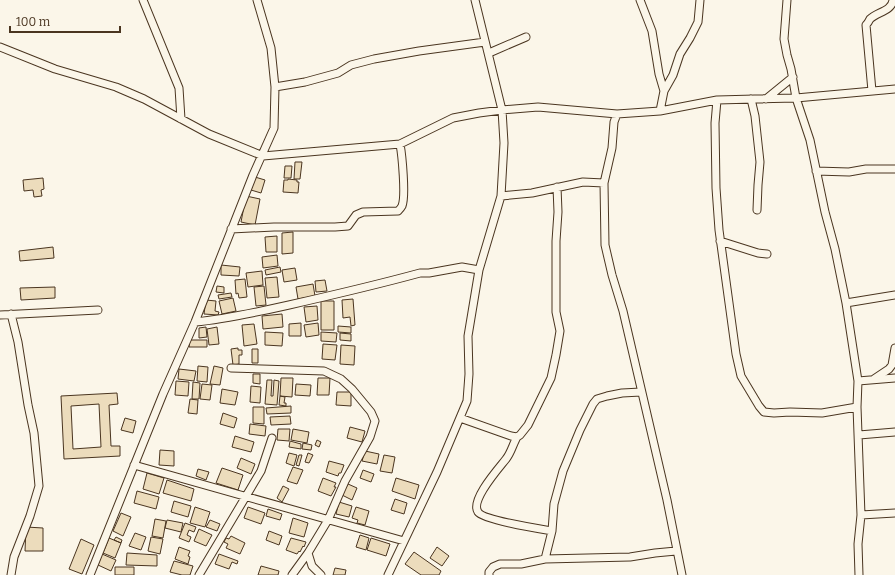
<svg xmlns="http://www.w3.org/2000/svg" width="895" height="575" font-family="Bitter,serif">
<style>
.building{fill:#ecdcbc;stroke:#4a3520;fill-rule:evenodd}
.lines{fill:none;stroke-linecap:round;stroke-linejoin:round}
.street-casing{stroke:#4a3520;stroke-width:9}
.street{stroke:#fbf6e9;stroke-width:7}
</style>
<rect width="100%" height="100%" fill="#fbf6e9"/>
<path class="building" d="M295,162H302L300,179H294Z
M285,166H292L291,178H284Z
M255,177L265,180L261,193L251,190Z
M43,178L44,189L41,190L42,196L34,197L33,190L24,191L23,180Z
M288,179L297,180V182H299L298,193L283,192L284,180H288Z
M246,196L260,199L255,225L241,222Z
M293,232V253L282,254V233Z
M277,236V252H266L265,237Z
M53,247L54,258L20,261L19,251Z
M277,255L278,266L263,268L262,257Z
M221,265L240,267L239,276L221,275Z
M280,267L281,272L266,275L265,270Z
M295,268L297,280L284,282L282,270Z
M262,271L263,285L248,287L246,273Z
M277,277L279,297L267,298L265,278Z
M245,279L247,297L239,298L238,293L236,294L235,280Z
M325,280L327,291L316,292L315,281Z
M313,284L315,296L298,299L296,287Z
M217,286L224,287V293L216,292Z
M264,286L266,305L256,306L254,287Z
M55,287V298L21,300L20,288Z
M231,293L232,297L219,299L218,295Z
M233,298L236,311L222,314L219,301Z
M353,299L355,325L351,326L350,317L343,318L342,300Z
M206,300L216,301L215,311L219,312L218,315L204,314Z
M321,301H334V330H321Z
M317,306L318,320L306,322L304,307Z
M282,314L283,327L263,329L262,316Z
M301,323V336H289V324Z
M318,323L319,335L306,337L304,325Z
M254,324L257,344L244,346L242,325Z
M338,326L351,327V333L338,332Z
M206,327L207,337L199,338V328Z
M217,327L219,344L209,345L207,329Z
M265,332L283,333L282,346L265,345Z
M321,332L337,333L336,342L321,341Z
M340,333L351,334V341L340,340Z
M190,340H207V347H189Z
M323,344L337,345L335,360L322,359Z
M341,345L355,346L354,365L340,364Z
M238,348V350H242V355H239V364L233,365L231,349Z
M252,349H258V363H252Z
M198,366L208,367L207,382L197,381Z
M214,366L223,368L220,385L210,384Z
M179,369L196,371L194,381L178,379Z
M253,374H260V384L253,383Z
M281,378H293L292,397L280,396Z
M318,378H330L329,395H317Z
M267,380H272L271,396H273L274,380L279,381L277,405L265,404Z
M176,381L189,382L188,396L175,395Z
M193,382L200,383L199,399H192Z
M202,384L212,385L210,400L200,399Z
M296,384L311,385L310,396L295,395Z
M251,386L261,387L260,403L250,402Z
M222,389L238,392L235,405L220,403Z
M337,392H351V406L336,405Z
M117,393L118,404L109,405L111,446H120V456L64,459L61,396ZM99,404L101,447L73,449L71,406Z
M280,396L285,397L284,403H286V406L279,405Z
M190,399L198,400L197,414L188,413Z
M291,406V413L267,414L266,408Z
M253,407H264V424L253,423Z
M223,413L237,418L234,428L220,424Z
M290,416L291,424L271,425L270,417Z
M125,418L136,421L133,433L121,430Z
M250,424L266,426L265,436L249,434Z
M350,427L365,431L362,442L347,438Z
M278,429H290L289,441L277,440Z
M293,429L309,432L307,443L291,440Z
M235,436L254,442L251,452L232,447Z
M317,440L321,442L319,447L315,445Z
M290,441L301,444V449L289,447Z
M303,443L312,445L311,450L302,449Z
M160,450L174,451V466L159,465Z
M365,451L379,454L377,464L362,461Z
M289,453L297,455L294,466L286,463Z
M308,453L313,455L309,463L305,462Z
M299,455H302L299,466L296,465Z
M384,455L395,457L392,473L380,471Z
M241,458L255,464L251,474L237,468Z
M329,461L344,465L341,473H339L338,476L326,472Z
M293,467L303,470L297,484L287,481Z
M222,468L243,475L238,490L216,483Z
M198,469L209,472L206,480L196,476Z
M363,470L374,474L371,482L360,478Z
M147,473L164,478L159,494L143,489Z
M323,478L336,483L334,487H336L331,496L318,491Z
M396,478L419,485L415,499L392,491Z
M167,480L194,489L191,501L163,493Z
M348,484L357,488L352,500L342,495Z
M283,486L289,489L282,502L277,498Z
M137,491L159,497L156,509L134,503Z
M395,499L407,503L404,514L391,510Z
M174,501L191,506L188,517L171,512Z
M339,502L352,506L349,517L336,514Z
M195,507L210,512L205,527L190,523Z
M248,507L265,513L261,524L244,518Z
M356,507L369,511L365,525L357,523L358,520L352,518Z
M268,509L282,514L280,520L266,516Z
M121,513L131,517L123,536L113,531Z
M293,518L308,523L304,537L289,533Z
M155,519L166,521L163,538L152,536Z
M167,520L183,523L181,532L165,528Z
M210,520L220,524L217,531L206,527Z
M185,523L196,527L194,532L189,530L187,535L191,537L189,542L179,538Z
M26,527L43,528V551H25Z
M199,529L212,535L206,546L194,541Z
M269,531L282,536L279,545L266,540Z
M135,533L146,537L141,550L129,546Z
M360,535L369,538L366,550L356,547Z
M231,536L245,543L240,554L226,548L228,544L224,542L226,538L229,539Z
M116,537L122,540L121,543L114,540Z
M151,537L163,539L160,554L148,551Z
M109,538L121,543L115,558L103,553Z
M291,538L306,542L304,547L303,546L300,552L299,551L297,554L286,550Z
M371,538L390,544L386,556L367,550Z
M81,539L94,545L82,574L69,569Z
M179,547L190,551L188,556L190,557L188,564L175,559Z
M437,547L449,556L442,566L430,558Z
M414,552L441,571L439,575H421L405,564Z
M127,553L157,555V566L126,565Z
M102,554L116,560L111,571L98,565Z
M219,554L238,561L237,564L232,562L229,569L215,564Z
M174,561L193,566L190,575H182L170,572Z
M261,566L279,571L278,575H258Z
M115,567H134V575H115Z
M335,568L346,570L345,575H333Z"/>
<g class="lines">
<defs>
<path id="street" d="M143,0L179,88L181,119
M640,0L652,31L659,74L664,91
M787,0L784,39L787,55L791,69L796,98L810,140L825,212L835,249L846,303L858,381L857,407L861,515L858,544L859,575
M0,47L55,69L116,87L144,99L209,134L263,156L400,144L453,118L479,113L502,110L538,107L617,114L660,111L717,100L796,98L895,89
M489,53L526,37
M275,87L305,82L338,73L351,65L374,59L419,51L485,42
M872,91L866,25C868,23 869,21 870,19C877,12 892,11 893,0
M751,99L755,116L760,162L758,185L757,210
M766,99L793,77
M717,100L715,123L716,188L719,230L736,354L741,376L759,406L764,412L774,413L790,412L822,413L857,407
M660,111L664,91L673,75L680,54L690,38L698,22L700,0
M617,114L614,122L612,148L604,183L605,245L612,275L623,311L667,500L682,575
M816,171L849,172L866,169H895
M501,196L532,193L583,182L604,183
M231,229L274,227H335L348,226L356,215L363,212L398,211C400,209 401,208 402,206C406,196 402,155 400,144
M720,241L758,253L767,254
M846,303L895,295
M0,315L98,310
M195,322C227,319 258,312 289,305C333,295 376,285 420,273H429L462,267L479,270
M231,368L324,371L341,379L352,389L371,412L375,421L370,437L345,481L328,520L308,553L292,575
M874,379L889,369L892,365L895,348
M858,381L895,378
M460,418L511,436L517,437L520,435L528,425L551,378L556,355L560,331L556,312V241L558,212L557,187
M859,435L895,432
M517,437C513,444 511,453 506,459C499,468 470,500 478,512C483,520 540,529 552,531
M134,465L404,541
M861,515L895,513
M308,553L312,566L321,575
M545,559L552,531L554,504L563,471L580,430L593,404L597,399L607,396L622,393L641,392
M11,575L14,557L30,516L39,486L34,433L28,405L18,342L11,314
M90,575L163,394L195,322L253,175L274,128L275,87L271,48L257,0
M199,575L261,471L272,438
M388,575L437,472L467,401L469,374L468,336L479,270L501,196L504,143L502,110L475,0
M489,575V572L493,567L500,564H521L545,559L630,557L655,553L676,551"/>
</defs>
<use href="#street" class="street-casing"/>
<use href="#street" class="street"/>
</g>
<path d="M10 26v6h110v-6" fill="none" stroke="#4a3520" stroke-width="2"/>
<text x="16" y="26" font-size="12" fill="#4a3520" stroke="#fbf6e9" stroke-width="3" paint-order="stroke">100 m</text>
</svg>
